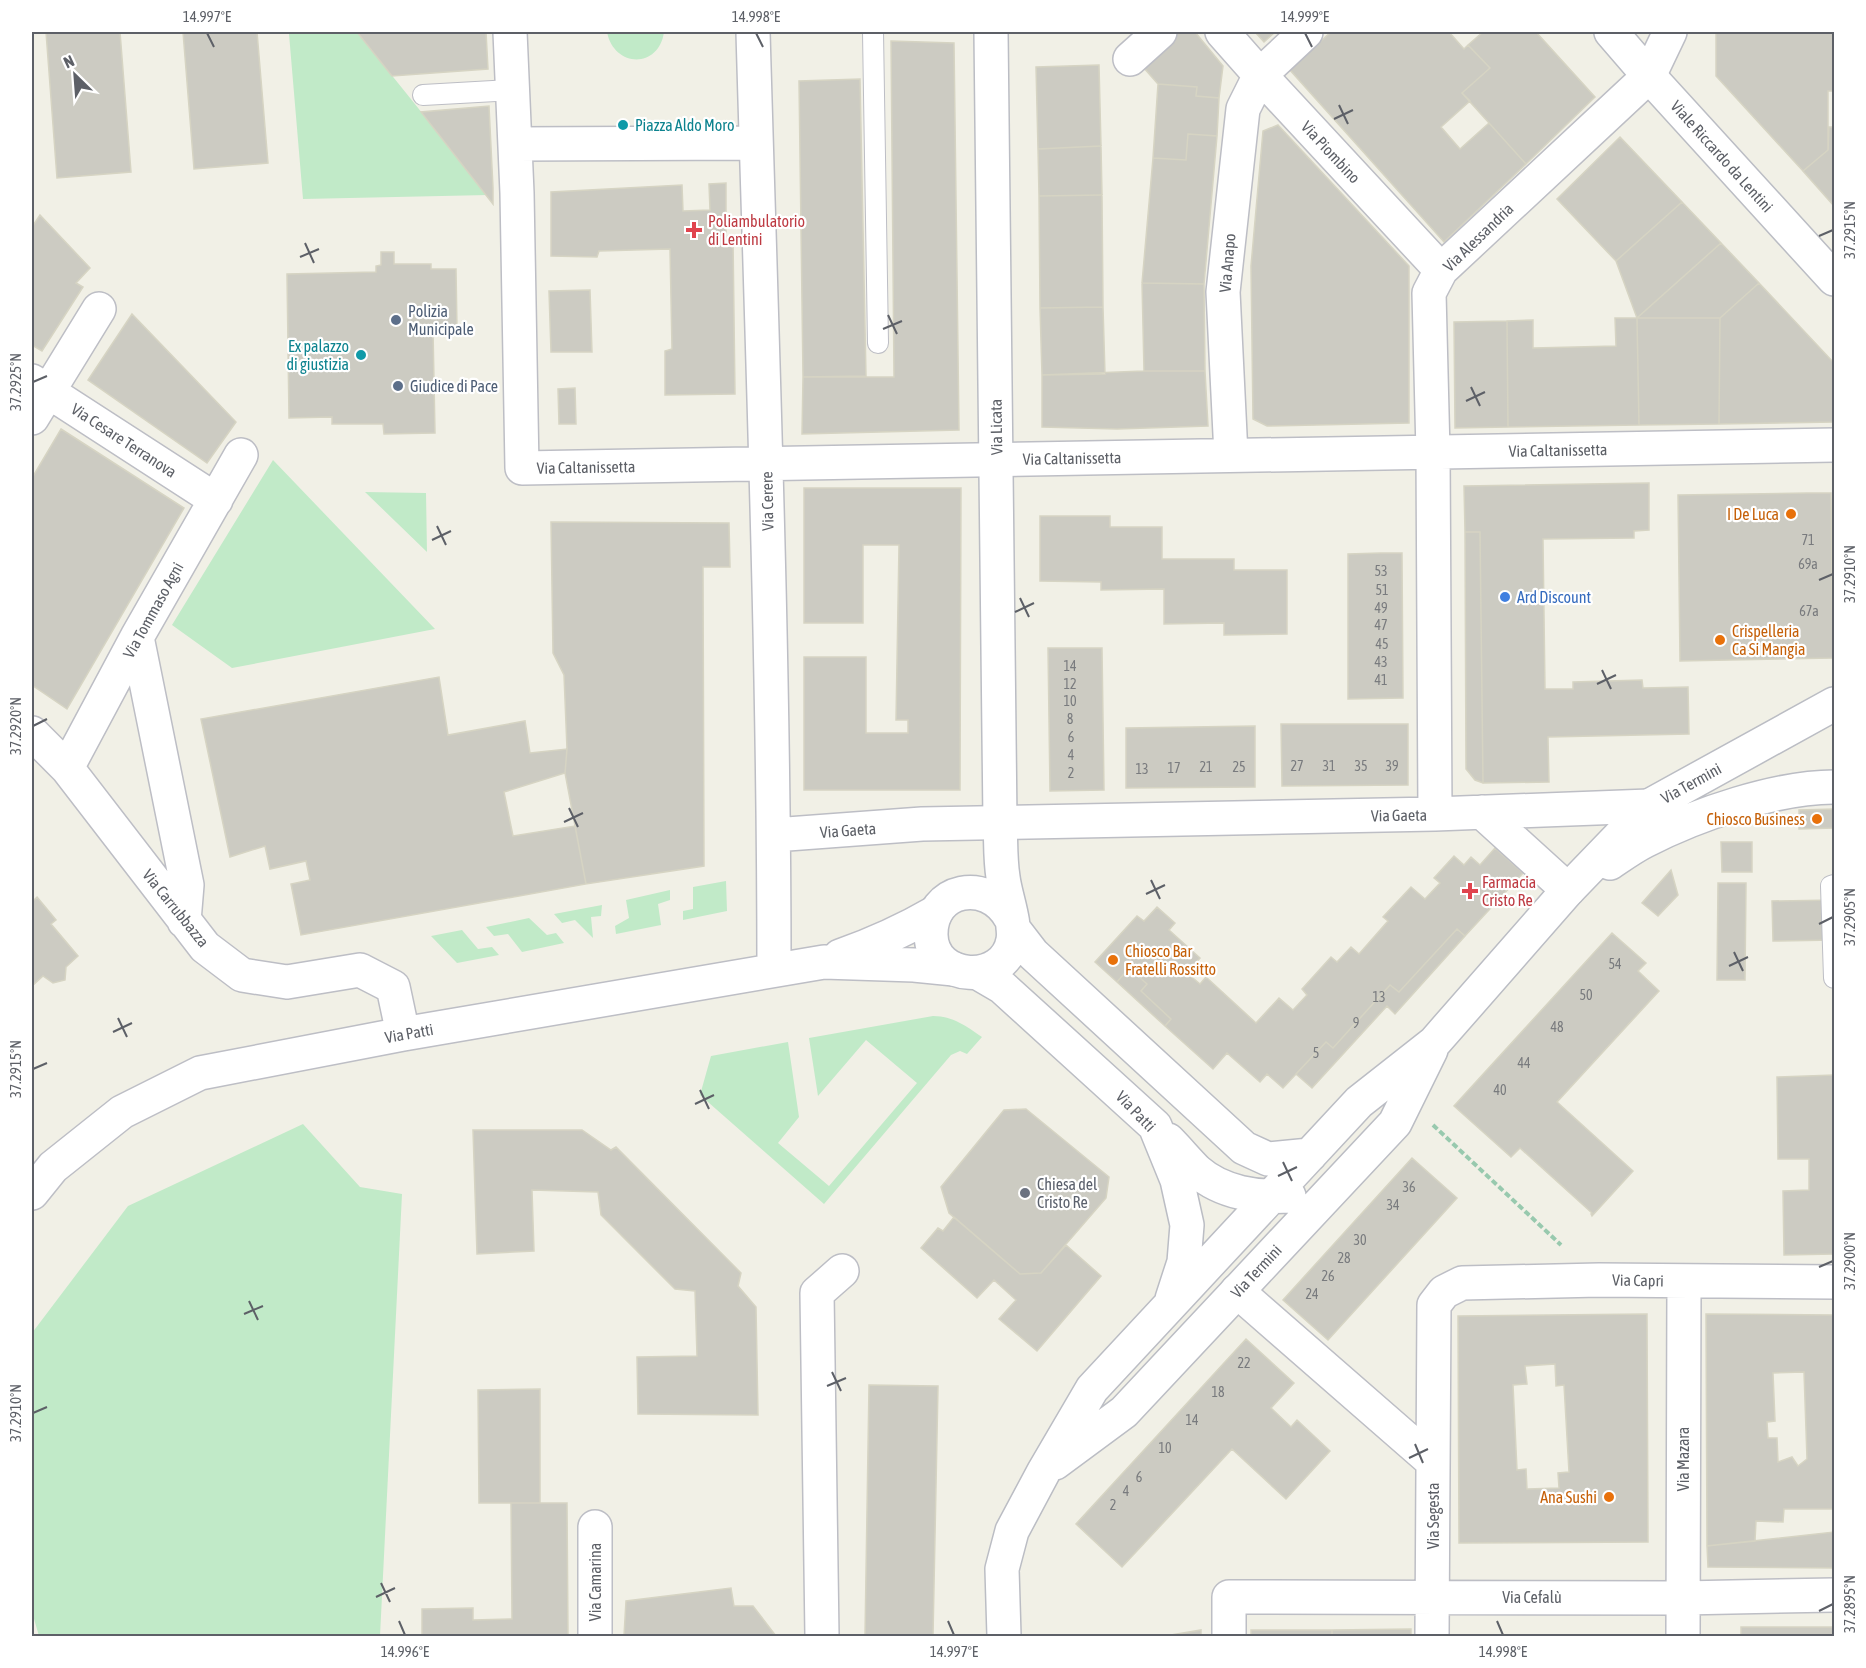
<svg xmlns="http://www.w3.org/2000/svg" width="1866" height="1668" font-family="'Asap Condensed',sans-serif">
<style>
.green{fill:#c1eac8}
.building{fill:#cccbc2;stroke:#d6d4c3;stroke-width:1.5;fill-rule:evenodd}
.lines{fill:none;stroke-linecap:round;stroke-linejoin:round}
.lane-casing{stroke:#bdbec5;stroke-width:22}
.street-casing{stroke:#bdbec5;stroke-width:36}
.secondary-casing{stroke:#bbbdc4;stroke-width:36}
.path{stroke:#98c9ae;stroke-width:4;stroke-dasharray:6 3;stroke-linecap:butt}
.lane{stroke:#fff;stroke-width:20}
.street{stroke:#fff;stroke-width:33}
.secondary{stroke:#fff;stroke-width:33}
.ticks{fill:none;stroke:#5d6067;stroke-width:2}
.culture-dot{fill:#0f9aa8;stroke:#fff;stroke-width:2}
.health-dot{fill:#e0444e;stroke:#fff;stroke-width:2}
.service-dot{fill:#5c6f8a;stroke:#fff;stroke-width:2}
.food-dot{fill:#e8710a;stroke:#fff;stroke-width:2}
.shop-dot{fill:#3f7fe0;stroke:#fff;stroke-width:2}
.worship-dot{fill:#6b7280;stroke:#fff;stroke-width:2}
.labels{text-anchor:middle;stroke-width:4.5;stroke-linejoin:round;paint-order:stroke}
.number-label{font-size:14px;fill:#797b7e}
.culture-label{font-size:16px;fill:#0d838f;stroke:#fff;text-anchor:start}
.street-label{font-size:16px;fill:#5d6067;stroke:#fff}
.health-label{font-size:16px;fill:#be3a42;stroke:#fff;text-anchor:start}
.service-label{font-size:16px;fill:#4e5e75;stroke:#fff;text-anchor:start}
.food-label{font-size:16px;fill:#c56008;stroke:#fff;text-anchor:end}
.shop-label{font-size:16px;fill:#366cbe;stroke:#fff;text-anchor:start}
.worship-label{font-size:16px;fill:#5b616d;stroke:#fff;text-anchor:start}
.neatline{fill:none;stroke:#5d6067;stroke-width:2}
.ticks-label{font-size:15px;text-anchor:middle;fill:#5d6067}
</style>
<rect width="100%" height="100%" fill="#f1f0e6"/>
<path class="green" d="M325,32H357L488,195L303,199L289,34Z
M607,32H664C659,69 614,68 607,32Z
M273,460L435,629L232,668L172,625Z
M365,492L426,493L427,552Z
M726,881L727,911L683,920V911L693,909V887Z
M670,890V900L658,904L661,925L616,934L615,926L629,918L626,900Z
M602,905L601,916L591,917L593,938L575,920L562,923L554,914Z
M529,918L547,935L556,933L564,943L522,952L508,934L494,936L486,927Z
M462,930L478,949L492,947L499,955L457,963L431,936Z
M933,1016C953,1016 966,1026 982,1037L967,1054L960,1051L951,1055L824,1204L700,1095L711,1056L788,1042L799,1117L778,1143L829,1186L917,1083L866,1040L818,1096L809,1038Z
M303,1124L360,1187L402,1194L380,1636H39L32,1612V1333L128,1206Z"/>
<path class="building" d="M46,32H120L131,172L57,178Z
M183,32H257L268,163L194,169Z
M357,32H486L488,69L392,76Z
M1179,32H1195L1223,66L1219,98L1196,96L1197,87L1158,84L1143,67Z
M1255,32H1275L1264,42Z
M1331,32H1449L1464,49L1468,45L1490,68L1462,93L1470,101L1441,127L1460,149L1489,123L1526,164L1444,242L1289,69Z
M1483,32H1536L1595,97L1526,164L1462,93L1490,68L1468,45Z
M1716,32H1834V91H1828V150L1803,171L1716,76Z
M891,41L954,43L959,430L802,434L803,377H894Z
M1099,65L1101,146L1038,149L1036,67Z
M860,79L866,376L803,377L799,81Z
M1158,84L1197,87L1196,96L1219,98L1217,136L1188,134L1186,160L1153,158Z
M489,106L493,188V204L421,112Z
M1278,125L1409,266V423L1267,426L1253,419L1251,266L1263,131Z
M1829,127H1834V206L1803,171L1828,150Z
M1188,134L1217,136L1204,284L1142,283L1153,158L1186,160Z
M1620,137L1682,202L1616,261L1557,199Z
M1101,146L1102,195L1039,196L1038,149Z
M726,183V236L733,238L735,394L665,395V351L672,349L670,249L599,251L597,257L551,256V192L682,185L683,211L710,210L709,184Z
M1102,195L1103,307L1040,308L1039,196Z
M1682,202L1721,243L1637,318L1616,261Z
M40,215L90,268L76,283L83,287L42,351L32,345V227Z
M1721,243L1759,283L1720,318H1637Z
M381,252H394V264H431V269H456L457,329L433,330L435,433L384,434L383,424H332V417L289,418L287,274L376,272V266L381,265Z
M1142,283L1204,284L1205,371H1144Z
M1759,283L1834,363V422L1719,424L1720,318Z
M590,290L592,352H551L549,291Z
M1103,307L1105,374L1042,375L1040,308Z
M132,314L236,422L207,463L88,380Z
M1615,318H1637L1639,425L1508,427L1507,321L1533,320V348L1616,346Z
M1637,318H1720L1719,424L1639,425Z
M1507,321L1508,427L1455,428L1454,322Z
M1144,371H1205L1208,426L1117,429L1042,427V375Z
M575,388L576,424H559L558,389Z
M61,429L184,508L67,709L32,685V478Z
M1649,483V530L1634,531V538L1543,539L1545,689H1573V682L1642,680L1643,688L1688,687L1689,734L1548,737L1549,782L1483,783L1480,532H1465L1464,486Z
M804,488H961L960,790H804V657H866V733H908V720H896L899,545H863V623H804Z
M1808,493H1831L1833,658L1680,661L1678,495Z
M1040,516H1110V527H1162V559H1234V570H1287V634L1224,635V623L1164,624V589L1101,590V582L1040,581Z
M551,522L729,523L730,567H703L704,866L586,884L565,773L567,749L564,675L553,653Z
M1465,532H1480L1483,783L1475,780L1466,769Z
M1381,553H1402L1403,698L1348,699V554Z
M1048,648H1102L1104,790L1050,791Z
M439,677L448,735L525,721L530,753L567,749L565,773L504,792L513,836L575,826L586,884L301,935L291,884L310,880L306,861L270,869L265,846L230,857L201,719Z
M1281,724H1408V785L1282,786Z
M1255,726V787L1126,788V728Z
M1834,809V828L1799,829V810Z
M1721,842H1752V872H1722Z
M1495,848L1523,873L1465,936L1457,929L1399,992L1390,985L1333,1048L1326,1042L1283,1088L1267,1074L1260,1082L1227,1053L1213,1069L1165,1026L1171,1019L1141,991L1147,984L1129,968L1117,982L1095,962L1137,916L1144,921L1157,907L1175,923L1169,930L1200,958L1187,973L1200,984L1206,977L1256,1023L1279,998L1293,1010L1307,995L1302,989L1331,957L1337,962L1351,947L1359,954L1388,921L1383,917L1411,887L1425,899L1440,883L1434,878L1454,856L1464,865L1471,857L1480,865Z
M1671,870L1678,895L1658,916L1642,903Z
M1718,883H1746L1745,980H1717Z
M37,897L56,920L51,924L78,956L66,967L65,980L53,983L43,976L32,986V902Z
M1834,900V940L1773,941L1772,901Z
M1457,929L1465,936L1395,1014L1387,1006L1312,1088L1296,1074L1326,1042L1333,1048L1390,985L1399,992Z
M1612,933L1646,963L1638,971L1659,991L1557,1102L1633,1171L1592,1216L1591,1214L1592,1213L1520,1148L1511,1157L1454,1106Z
M1129,968L1147,984L1141,991L1171,1019L1165,1026L1117,982Z
M1834,1075V1254L1784,1255L1783,1191L1809,1190V1159H1778L1777,1077Z
M1026,1109L1109,1177L1106,1198L1041,1273L1020,1274L949,1213L941,1187L1004,1110Z
M473,1130H582L611,1150L616,1147L741,1273L738,1286L756,1307L758,1415L638,1414L637,1357L697,1356L695,1291L675,1289L601,1215L598,1192L532,1190L534,1251L477,1254Z
M1412,1158L1457,1198L1328,1340L1283,1300Z
M954,1217L1020,1274L1041,1273L1066,1245L1101,1276L1037,1351L999,1319L1016,1300L994,1280L977,1298L921,1248L938,1228L943,1231Z
M1647,1314L1648,1542L1459,1543L1458,1316ZM1555,1364L1556,1386L1564,1385L1569,1472L1558,1473L1559,1488L1527,1489L1526,1469L1517,1470L1513,1385L1527,1384L1525,1366Z
M1706,1314L1834,1315V1509H1784L1783,1522L1756,1521L1755,1541L1707,1546ZM1804,1372L1807,1459L1798,1466L1792,1457L1778,1462L1777,1438H1768L1767,1422L1775,1421L1773,1373Z
M1246,1339L1294,1383L1271,1408L1291,1427L1297,1420L1330,1451L1286,1499L1232,1449L1122,1567L1076,1524Z
M869,1385L938,1386L933,1636H865Z
M540,1389V1503H479L478,1390Z
M511,1503H567L568,1636H422V1609L473,1608V1620L512,1619Z
M1834,1532V1568L1708,1567L1707,1546Z
M731,1588L734,1606H753L776,1636H624L626,1601Z
M1741,1627H1834V1636H1741Z
M1411,1629V1636H1332V1630Z
M1201,1630V1636H1165Z
M1251,1630H1332V1636H1251Z
M1474,1635H1543V1636H1474Z"/>
<g class="lines">
<defs>
<path id="lane" d="M873,32L878,343
M423,95L512,90
M1834,885L1831,886L1834,978"/>
<path id="street" d="M510,32L517,193L522,468L1834,445
M753,32C762,344 774,657 774,970
M1222,32L1260,75L1441,270
M1130,59L1160,32
M515,144L756,143
M32,381L216,500
M32,418L99,309
M1231,455L1223,292L1243,109L1260,75L1306,32
M137,637L187,885L184,921
M32,733L67,768L205,947L242,975L287,982L360,970L393,987L403,1034
M67,768L137,637L241,455
M1482,812L1568,890
M1435,814L1649,806
M774,835L922,824L1435,814L1433,452L1429,293L1441,270L1649,76L1670,32
M840,956C874,944 905,930 936,912
M32,1193L53,1167L122,1112L200,1073L403,1034L824,962L914,965L954,969
M1237,1291L1433,1462
M595,1527V1636
M822,1636L817,1293L842,1271
M1229,1636V1597L1683,1598L1834,1595
M1432,1636L1434,1305L1444,1292L1462,1283L1599,1280L1834,1282
M1683,1636L1684,1281"/>
<path id="secondary" d="M991,32L1000,822C1001,840 1000,859 1003,877C1005,895 1016,922 1013,940C1005,986 932,982 931,935C930,888 987,877 1010,917
M1611,32L1649,76L1834,279
M1610,863C1622,855 1633,847 1645,841C1697,814 1777,787 1834,787
M1013,928L1033,954L1244,1148L1268,1159L1310,1155
M978,973L1002,987L1155,1126L1177,1180L1187,1225L1184,1262L1172,1299
M1168,1140C1178,1150 1187,1161 1197,1171C1222,1193 1258,1198 1289,1196
M1055,1463L1124,1412L1395,1123L1431,1050
M1004,1636L1002,1569L1012,1531L1044,1471L1092,1389L1359,1102L1434,1043L1568,890L1649,806L1834,704"/>
</defs>
<use href="#lane" class="lane-casing"/>
<use href="#street" class="street-casing"/>
<use href="#secondary" class="secondary-casing"/>
<path class="path" d="M1433,1125L1561,1245"/>
<use href="#lane" class="lane"/>
<use href="#street" class="street"/>
<use href="#secondary" class="secondary"/>
</g>
<path class="ticks" d="M207,33L214,47M756,33L763,47M1305,33L1312,47M1339,105L1348,124M1334,119L1353,110M1819,236L1833,230M305,243L314,263M300,257L319,249M888,315L897,334M883,329L902,321M33,382L47,376M1471,387L1480,406M1466,401L1485,392M437,526L446,545M432,540L451,531M1819,580L1833,574M1020,598L1029,617M1015,612L1034,603M1602,670L1611,689M1597,684L1616,675M33,726L47,719M569,808L578,827M564,822L583,813M1151,880L1160,899M1146,894L1165,885M1819,924L1833,917M1734,952L1743,971M1729,966L1748,957M118,1018L127,1037M113,1032L132,1023M33,1069L47,1063M700,1090L709,1109M695,1104L714,1095M1283,1162L1292,1181M1278,1176L1297,1167M1819,1267L1833,1261M249,1301L258,1320M244,1314L263,1306M832,1372L841,1391M827,1386L846,1378M33,1413L47,1407M1415,1444L1423,1463M1409,1458L1428,1449M381,1583L390,1602M376,1597L395,1588M1819,1611L1833,1604M399,1621L405,1635M948,1621L954,1635M1497,1621L1503,1635"/>
<g class="culture-dot">
<circle cx="623" cy="125" r="6"/>
<circle cx="361" cy="355" r="6"/>
</g>
<g class="health-dot">
<path d="M691 221h6v6h6v6h-6v6h-6v-6h-6v-6h6z"/>
<path d="M1467 882h6v6h6v6h-6v6h-6v-6h-6v-6h6z"/>
</g>
<g class="service-dot">
<circle cx="396" cy="320" r="6"/>
<circle cx="398" cy="386" r="6"/>
</g>
<g class="food-dot">
<circle cx="1791" cy="514" r="6"/>
<circle cx="1720" cy="640" r="6"/>
<circle cx="1817" cy="819" r="6"/>
<circle cx="1113" cy="960" r="6"/>
<circle cx="1609" cy="1497" r="6"/>
</g>
<circle class="shop-dot" cx="1505" cy="597" r="6"/>
<circle class="worship-dot" cx="1025" cy="1193" r="6"/>
<g class="labels">
<g class="number-label">
<text x="1808" y="545">71</text>
<text x="1808" y="569">69a</text>
<text x="1381" y="576">53</text>
<text x="1382" y="595">51</text>
<text x="1381" y="613">49</text>
<text x="1809" y="616">67a</text>
<text x="1381" y="630">47</text>
<text x="1382" y="649">45</text>
<text x="1381" y="667">43</text>
<text x="1070" y="671">14</text>
<text x="1381" y="685">41</text>
<text x="1070" y="689">12</text>
<text x="1070" y="706">10</text>
<text x="1070" y="724">8</text>
<text x="1071" y="742">6</text>
<text x="1071" y="760">4</text>
<text x="1297" y="771">27</text>
<text x="1329" y="771">31</text>
<text x="1361" y="771">35</text>
<text x="1392" y="771">39</text>
<text x="1206" y="772">21</text>
<text x="1239" y="772">25</text>
<text x="1174" y="773">17</text>
<text x="1142" y="774">13</text>
<text x="1071" y="778">2</text>
<text x="1615" y="969">54</text>
<text x="1586" y="1000">50</text>
<text x="1379" y="1002">13</text>
<text x="1356" y="1028">9</text>
<text x="1557" y="1032">48</text>
<text x="1316" y="1058">5</text>
<text x="1524" y="1068">44</text>
<text x="1500" y="1095">40</text>
<text x="1409" y="1192">36</text>
<text x="1393" y="1210">34</text>
<text x="1360" y="1245">30</text>
<text x="1344" y="1263">28</text>
<text x="1328" y="1281">26</text>
<text x="1312" y="1299">24</text>
<text x="1244" y="1368">22</text>
<text x="1218" y="1397">18</text>
<text x="1192" y="1425">14</text>
<text x="1165" y="1453">10</text>
<text x="1139" y="1482">6</text>
<text x="1126" y="1496">4</text>
<text x="1113" y="1510">2</text>
</g>
<g class="culture-label">
<text x="635" y="131">Piazza Aldo Moro</text>
<text x="349" y="352" text-anchor="end">Ex palazzo<tspan x="349" dy="18">di giustizia</tspan></text>
</g>
<g class="street-label">
<text transform="translate(1331 152) rotate(47)" y="6">Via Piombino</text>
<text transform="translate(1722 156) rotate(48)" y="6">Viale Riccardo da Lentini</text>
<text transform="translate(1478 237) rotate(-44)" y="6">Via Alessandria</text>
<text transform="translate(1227 263) rotate(-85)" y="6">Via Anapo</text>
<text transform="translate(996 427) rotate(-91)" y="6">Via Licata</text>
<text transform="translate(124 440) rotate(33)" y="6">Via Cesare Terranova</text>
<text transform="translate(1558 450) rotate(-1)" y="6">Via Caltanissetta</text>
<text transform="translate(1072 458) rotate(-1)" y="6">Via Caltanissetta</text>
<text transform="translate(586 467) rotate(-1)" y="6">Via Caltanissetta</text>
<text transform="translate(767 501) rotate(-91)" y="6">Via Cerere</text>
<text transform="translate(153 610) rotate(-61)" y="6">Via Tommaso Agni</text>
<text transform="translate(1691 783) rotate(-29)" y="6">Via Termini</text>
<text transform="translate(1399 815) rotate(-1)" y="6">Via Gaeta</text>
<text transform="translate(848 830) rotate(-4)" y="6">Via Gaeta</text>
<text transform="translate(176 908) rotate(51)" y="6">Via Carrubbazza</text>
<text transform="translate(409 1033) rotate(-10)" y="6">Via Patti</text>
<text transform="translate(1136 1111) rotate(46)" y="6">Via Patti</text>
<text transform="translate(1256 1271) rotate(-47)" y="6">Via Termini</text>
<text transform="translate(1638 1280) rotate(1)" y="6">Via Capri</text>
<text transform="translate(1683 1459) rotate(-90)" y="6">Via Mazara</text>
<text transform="translate(1433 1516) rotate(-90)" y="6">Via Segesta</text>
<text transform="translate(595 1582) rotate(-90)" y="6">Via Camarina</text>
<text x="1532" y="1603">Via Cefalù</text>
</g>
<g class="health-label">
<text x="708" y="227">Poliambulatorio<tspan x="708" dy="18">di Lentini</tspan></text>
<text x="1482" y="888">Farmacia<tspan x="1482" dy="18">Cristo Re</tspan></text>
</g>
<g class="service-label">
<text x="408" y="317">Polizia<tspan x="408" dy="18">Municipale</tspan></text>
<text x="410" y="392">Giudice di Pace</text>
</g>
<g class="food-label">
<text x="1779" y="520">I De Luca</text>
<text x="1732" y="637" text-anchor="start">Crispelleria<tspan x="1732" dy="18">Ca Si Mangia</tspan></text>
<text x="1805" y="825">Chiosco Business</text>
<text x="1125" y="957" text-anchor="start">Chiosco Bar<tspan x="1125" dy="18">Fratelli Rossitto</tspan></text>
<text x="1597" y="1503">Ana Sushi</text>
</g>
<g class="shop-label">
<text x="1517" y="603">Ard Discount</text>
</g>
<g class="worship-label">
<text x="1037" y="1190">Chiesa del<tspan x="1037" dy="18">Cristo Re</tspan></text>
</g>
</g>
<rect width="1866" height="1668" fill="none" stroke="#ffffff" stroke-width="66"/>
<g transform="translate(75 75) rotate(335)" stroke="#ffffff" stroke-width="4.5" paint-order="stroke">
<path d="M0-4.5L10 22L0 15L-10 22Z" fill="#5d6067"/>
<text y="-9" font-size="16" font-weight="bold" text-anchor="middle" fill="#5d6067">N</text>
</g>
<rect x="33" y="33" width="1800" height="1602" class="neatline"/>
<g class="ticks-label">
<text x="207" y="22">14.997°E</text>
<text x="756" y="22">14.998°E</text>
<text x="1305" y="22">14.999°E</text>
<text transform="translate(1850 230) rotate(-90)" y="5">37.2915°N</text>
<text transform="translate(16 382) rotate(-90)" y="5">37.2925°N</text>
<text transform="translate(1850 574) rotate(-90)" y="5">37.2910°N</text>
<text transform="translate(16 726) rotate(-90)" y="5">37.2920°N</text>
<text transform="translate(1850 917) rotate(-90)" y="5">37.2905°N</text>
<text transform="translate(16 1069) rotate(-90)" y="5">37.2915°N</text>
<text transform="translate(1850 1261) rotate(-90)" y="5">37.2900°N</text>
<text transform="translate(16 1413) rotate(-90)" y="5">37.2910°N</text>
<text transform="translate(1850 1604) rotate(-90)" y="5">37.2895°N</text>
<text x="405" y="1657">14.996°E</text>
<text x="954" y="1657">14.997°E</text>
<text x="1503" y="1657">14.998°E</text>
</g>
</svg>
